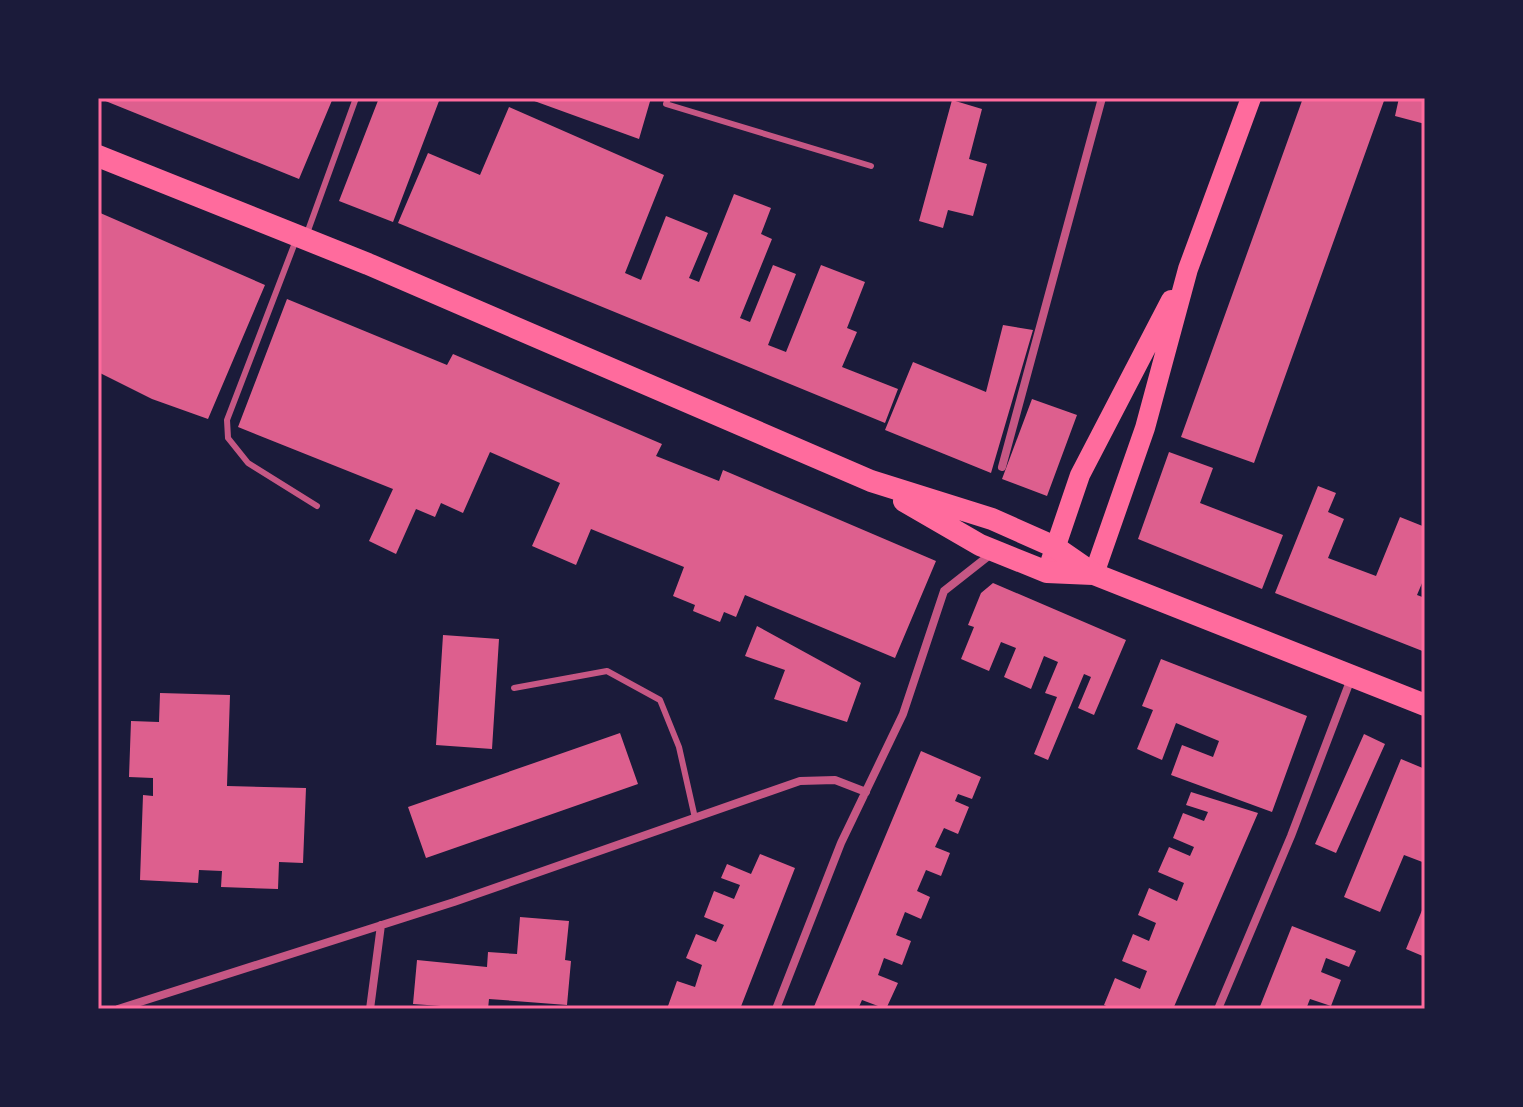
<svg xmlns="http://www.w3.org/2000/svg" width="1523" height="1107" font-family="'Archivo Narrow',sans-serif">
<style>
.building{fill:#dd5f8e}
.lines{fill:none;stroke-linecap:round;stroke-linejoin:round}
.service{stroke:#c65784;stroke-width:6}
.minor{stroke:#c65784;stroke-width:8}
.primary{stroke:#ff6b9d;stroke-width:20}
.trunk{stroke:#ff6b9d;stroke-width:22}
.neatline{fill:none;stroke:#ff6b9d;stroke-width:3}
</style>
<rect width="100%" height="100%" fill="#1b1b3a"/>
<path class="building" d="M98,98H333L299,179Z
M379,98H431L439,101L393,222L339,201Z
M526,98H651L639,139Z
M1303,98H1385L1254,463L1181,437Z
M1399,98H1425V124L1395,116Z
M952,100L982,109L969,159L987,164L973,216L948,210L943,228L919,221Z
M509,107L664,175L625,273L641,280L666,216L708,233L689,278L699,282L734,194L771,208L761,234L772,239L740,318L750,322L773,265L796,274L768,345L786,352L821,265L865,282L847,328L857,332L842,367L898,389L885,423L398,223L428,153L480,175Z
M98,212L265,285L208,419L152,399L98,372Z
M287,299L447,365L453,354L662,444L656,456L719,481L723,470L936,561L895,658L745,595L736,617L724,612L720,622L693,611L695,605L673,596L684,567L591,529L576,565L532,546L560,483L490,452L463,513L441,503L435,517L416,509L396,554L369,541L393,489L238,427Z
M1003,325L1033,330L991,473L885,430L913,362L986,392Z
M1032,399L1077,415L1047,496L1002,479Z
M1169,452L1213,468L1200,503L1283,535L1262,589L1138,539Z
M1318,486L1336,493L1328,512L1344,519L1328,558L1376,576L1400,517L1425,527V576L1417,595L1425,598V652L1275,593Z
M993,583L1126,640L1094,715L1078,708L1091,677L1084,674L1048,760L1034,754L1057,697L1045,693L1058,662L1044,656L1031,689L1004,677L1016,648L1001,642L989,671L961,659L974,627L968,625L981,593Z
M757,626L861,683L847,722L774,699L785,670L745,656Z
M443,635L499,639L492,749L436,745Z
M1161,659L1307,716L1272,812L1171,775L1182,745L1213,757L1219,741L1176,723L1162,760L1137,749L1153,710L1142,706Z
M160,693L230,695L227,786L306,788L303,863L279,862L278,889L221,887L222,871L199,870L198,883L140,880L143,795L153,796V778L129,777L131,721L159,722Z
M620,733L638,784L426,858L408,807Z
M1364,734L1385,744L1336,853L1315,844Z
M921,751L981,777L972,799L958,794L955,801L969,807L958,834L944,828L935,847L950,853L941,876L926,870L917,891L930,897L921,919L905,912L896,935L911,941L902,965L884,958L878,975L898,983L886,1009L862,1000L858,1009H813Z
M1401,759L1425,769V863L1404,855L1380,912L1344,897Z
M1191,792L1258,813L1173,1009H1113L1104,1005L1115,978L1140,989L1147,971L1122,961L1133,934L1149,941L1156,923L1138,915L1149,888L1177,901L1184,883L1158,872L1169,847L1190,856L1194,847L1173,838L1183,813L1204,821L1208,812L1186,805Z
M760,854L795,868L740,1009H678L668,1006L677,981L695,987L702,965L686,958L696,934L716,942L724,925L704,917L714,891L734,899L740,885L721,878L727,864L751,874Z
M1425,903V957L1406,949Z
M520,917L569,921L565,960L571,961L567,1005L489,999L488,1009H441V1006L413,1004L417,960L487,967L488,952L517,954Z
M1292,926L1356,951L1349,967L1326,958L1321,972L1341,980L1331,1006L1310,999L1306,1009H1259Z"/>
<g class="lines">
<path class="service" d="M668,98L666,104L871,166
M306,236L356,98
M296,240L227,420L228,438L248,463L317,506
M514,688L607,671L660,700L679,747L695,818"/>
<path class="minor" d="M1002,467L1102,98
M118,1009L454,902L800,781L835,780L866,792
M370,1009L381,925
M776,1009L841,843L903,714L944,591L991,554
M1218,1009L1291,836L1352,676"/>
<path class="primary" d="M1047,572L1080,475L1171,300
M1094,574L1145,428L1188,269L1251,98"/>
<path class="trunk" d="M98,156L368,264L871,481L992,519L1055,547L1094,574L1425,705
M904,501L980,545L1047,572L1093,574"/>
</g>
<rect width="1523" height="1107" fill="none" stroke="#1b1b3a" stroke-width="200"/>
<rect x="100" y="100" width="1323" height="907" class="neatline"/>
</svg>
